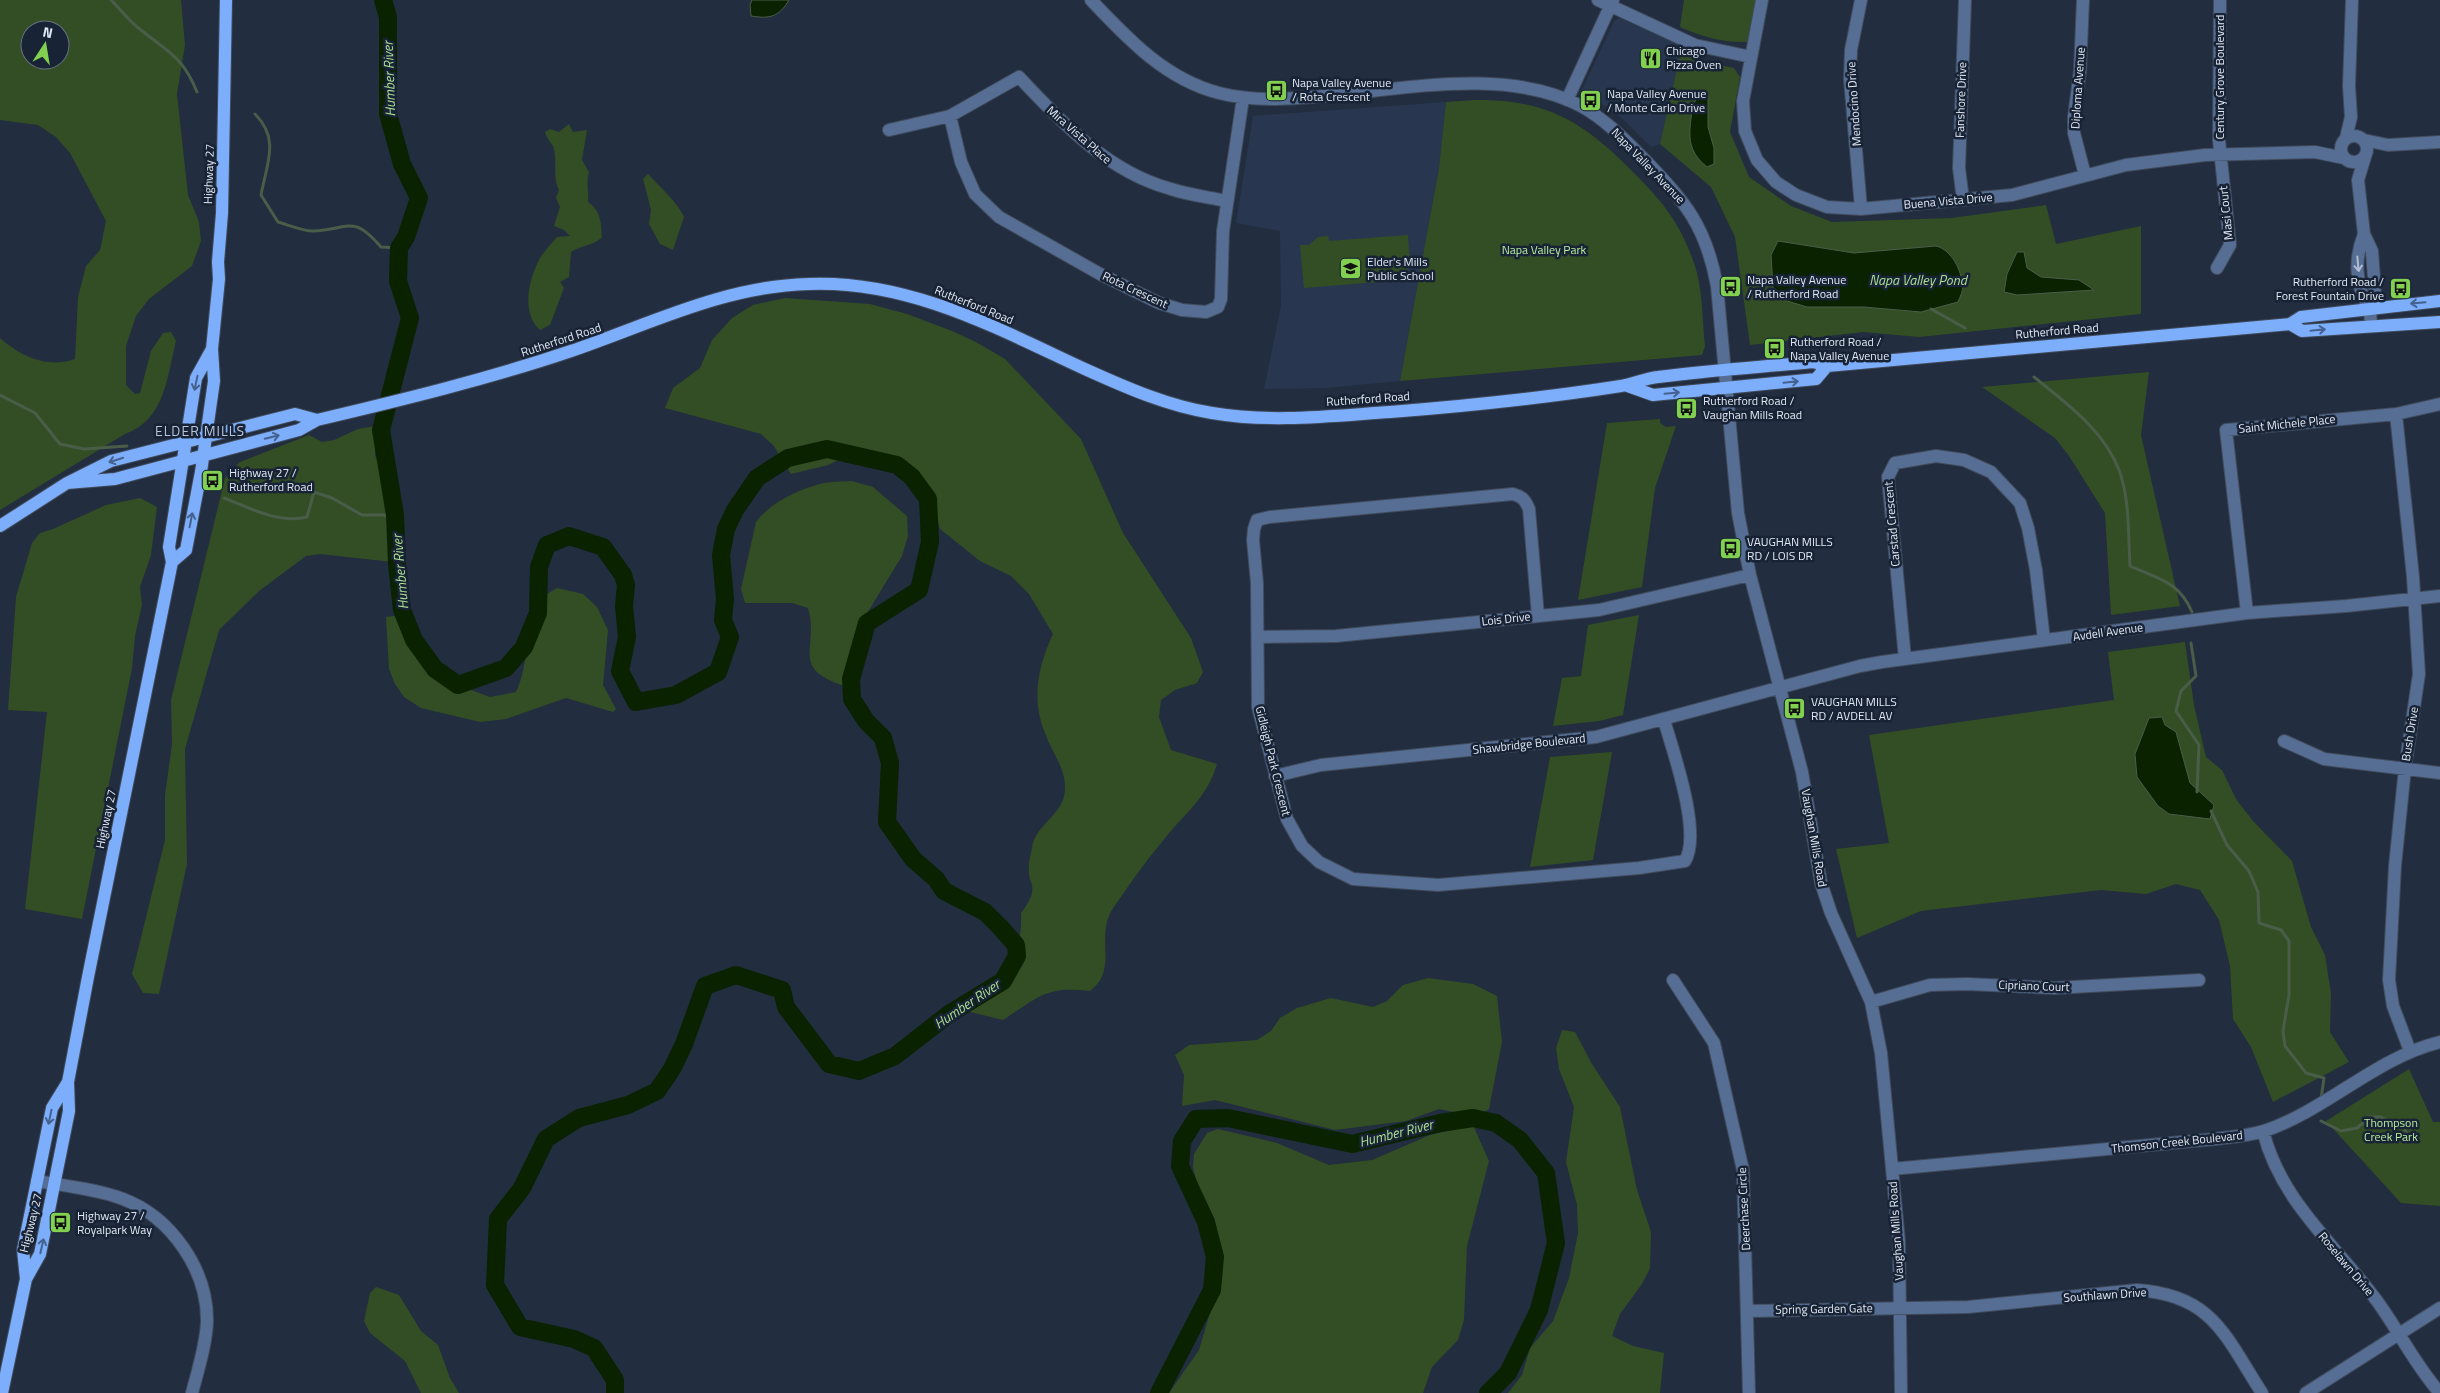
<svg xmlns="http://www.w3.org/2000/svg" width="2440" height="1393" font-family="'Titillium Web',sans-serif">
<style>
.built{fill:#28374f}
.green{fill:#334e24;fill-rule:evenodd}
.water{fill:#0a2200;stroke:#4a5d49}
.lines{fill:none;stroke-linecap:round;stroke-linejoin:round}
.stream{stroke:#4a5d49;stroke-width:3}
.river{stroke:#0a2200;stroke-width:18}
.minor-casing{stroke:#404b5c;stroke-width:14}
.major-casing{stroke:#404b5c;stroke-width:14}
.minor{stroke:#566e94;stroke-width:12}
.major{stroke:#7daefc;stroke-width:12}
.oneway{stroke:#b0bdd2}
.oneway2{stroke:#45628f}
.labels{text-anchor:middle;stroke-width:5;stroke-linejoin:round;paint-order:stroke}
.poi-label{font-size:12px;fill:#e0e8f4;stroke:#182335;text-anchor:start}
.street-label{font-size:12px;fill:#e0e8f4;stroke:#182335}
.park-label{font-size:12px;fill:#b8ed9e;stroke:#182335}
.water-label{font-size:14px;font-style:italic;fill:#acdf91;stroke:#182335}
.neighbourhood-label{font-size:14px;letter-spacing:1px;fill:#b6c4dc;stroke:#182335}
</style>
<rect width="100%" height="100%" fill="#222d3f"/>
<path class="built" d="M1620,18L1682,46L1660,144L1651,147L1622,118L1582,90L1614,21Z
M1446,102L1439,168L1400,381L1325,388L1264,389L1281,306L1280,231L1236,223L1253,116Z"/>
<path class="green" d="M0,0H181L185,45L177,94L188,195L199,222L201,241L192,266L149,299L136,316L126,346V385L135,394L140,393L151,351L163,333L171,332L176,341C167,377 165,420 125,434L0,510V338C20,356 48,369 75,359L78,297L86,266L100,250L106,221L70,153L56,137L38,125L0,120ZM30,30H60V60H30Z
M1684,0H1756L1747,42C1724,43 1702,37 1680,27Z
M1682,46L1693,60L1734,68L1740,77L1730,132L1749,177L1791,206L1832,222L1952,218L2046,205L2056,244L2141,226V314L1919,337L1863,332L1750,345L1735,237L1711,187L1660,144Z
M1474,100C1547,99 1584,122 1634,173C1663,202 1680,223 1694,263C1703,288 1702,319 1705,346L1702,355L1400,381L1439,168L1446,102Z
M569,124L573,132L587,130L582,160L589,172C586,183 589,191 588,202C601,211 601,222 602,237C594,246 581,245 571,252L569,277L560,282L564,288L550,325L540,330C520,313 529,275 542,255C546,249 552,243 557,237L570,236L564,230L554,226L560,207L556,198L559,190C552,177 558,160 553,146C550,141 547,139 545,132L550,129L559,132Z
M648,174C659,186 679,204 684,217L673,250L660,244L649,224L651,210L643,179Z
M1408,235L1410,263L1403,280L1304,288L1300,245H1309L1318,237L1328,236L1329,241Z
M785,298L870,304L907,314L952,331L976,342L1005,359L1081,439L1123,533L1191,638L1203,672L1197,683L1175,690L1161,700L1159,717L1171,750L1217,764C1210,789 1194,806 1177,824C1157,847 1140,869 1123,894C1118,901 1112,909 1109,916C1098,942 1117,970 1090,991C1045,986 1039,997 1003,1020L970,1012C1000,978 1023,962 1021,913C1027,905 1034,896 1032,885C1031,881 1029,878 1029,874C1028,866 1030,856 1032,848C1035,824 1064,815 1065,790C1066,768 1052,753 1045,733C1031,700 1038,666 1053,634L1029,594L1011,576L980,561L940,529L936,514L909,472L891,457L859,450L828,465L791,474L774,446L761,434L665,408L673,388L700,368L712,340L732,318L753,305Z
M2149,372L2141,435L2180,606L2111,615L2105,513L2069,456L2055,438L1982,387Z
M1660,419V423L1666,427L1676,426L1655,488L1642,587L1578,600L1607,423Z
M375,426V455L383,476L391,519L393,562L320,554L306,556L259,591L219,630L185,749L187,864L159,994L143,993L132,974L165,840V795L172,744L171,700L225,478L240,462L309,435L322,442L334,440L358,429Z
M852,481L873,487L907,516L908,536L902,556L855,633L845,686C788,668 820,648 808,608L792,603H745L741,589L756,522C770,503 797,490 820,484C830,481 842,482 852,481Z
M140,498L157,507L151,555L140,587L142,605L135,636L132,668L82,919L25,909L47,712L8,710L16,597L32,543L40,533L53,529L106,505Z
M557,588L583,594L597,607L608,630L603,685L616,709L613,712L566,698L506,719L480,722L421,708L404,697L395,684L389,669L386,617L403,615L410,645L428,674L490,697L516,692C529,667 527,612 544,596C548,593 553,591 557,588Z
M1639,615L1623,715L1599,721L1553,726L1562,678L1581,676L1588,625Z
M2185,642L2194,705L2206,757L2222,770L2236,799L2253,821L2292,861L2311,927L2325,955L2331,993L2330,1032L2349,1062L2273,1102L2251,1047L2233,1019L2230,966L2219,920L2200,890L2176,884L2146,894L2101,890L1921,911L1857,938L1836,849L1889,843L1869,735L2114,700L2108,652Z
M1612,752L1593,860L1530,867L1550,757Z
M1428,978L1473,984L1497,996L1502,1042L1489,1109L1477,1117L1439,1109L1406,1121L1335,1130L1215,1100L1182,1106L1184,1075L1175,1055L1189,1045L1257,1040L1271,1031L1280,1018L1297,1008L1331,998L1373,1007L1387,1001L1403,985Z
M1562,1030L1575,1032L1592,1064L1620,1107L1637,1190L1651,1232L1650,1268L1642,1284L1620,1314L1612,1336L1633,1346L1664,1353L1660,1393H1508L1522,1375L1530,1348L1553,1321L1569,1278L1578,1233L1577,1205L1566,1162L1574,1107L1559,1069L1556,1048Z
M2409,1069L2433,1122H2440V1206L2401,1203L2326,1121Z
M1473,1125L1489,1161L1467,1246L1464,1320L1458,1340L1432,1367L1423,1393H1169L1199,1350L1215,1296L1221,1258L1211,1213L1198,1187L1193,1168L1194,1154L1207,1133L1218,1129L1277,1143L1329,1165L1372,1160L1430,1135Z
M376,1287L399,1295L421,1331L438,1345L450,1378L459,1393H421L405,1361L370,1333L364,1321L370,1293Z"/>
<path class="water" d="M752,0H789C779,17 770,19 751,16L750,5Z
M1701,93L1708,98V127L1714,148V164L1707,167C1686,150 1689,134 1692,111L1682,107L1683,104H1693Z
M1778,241L1854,253L1936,246C1952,250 1961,270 1963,286C1963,291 1960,297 1958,302L1921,312L1864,307H1807L1784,300L1773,287L1771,255Z
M2017,252H2024L2027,268L2041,277L2079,280L2094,290L2017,295L2004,292L2007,274Z
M2162,717L2165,725L2176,732L2190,783L2214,805L2210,819L2169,814L2158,806L2137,777L2135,754L2149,718Z"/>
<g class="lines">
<path class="stream" d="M111,0C121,10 130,22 141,30C168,52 183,57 197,92
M255,114C280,139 267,163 261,195L278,222C289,225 302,231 313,231C349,230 352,213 381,247L399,248
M1931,309L1965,328
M2034,377C2066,403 2104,430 2119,470C2130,499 2128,535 2130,566C2158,579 2179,581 2192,612
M0,395L35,413L60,444L84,449L127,446
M224,498C249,508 280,524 307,517L314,492L332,498L362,515H395
M2191,643L2196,676L2181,691L2176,711L2199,745L2197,792
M2211,811L2227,845L2249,871L2258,892L2259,923L2281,930L2289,941V995L2283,1031L2285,1046L2306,1073L2324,1078L2321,1099
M2321,1121L2341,1131L2357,1128L2370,1117H2380L2402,1126L2413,1142"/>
<path class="river" d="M383,0L388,17V114L402,164L419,198L406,237L399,248L398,281L410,318L381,430L395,515L397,564L402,610L414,640L435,669L458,685L506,668L524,647L538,613L539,567L547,545L569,536L603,547L623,575L626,585L624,606L627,637L620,671L636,702L676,695L718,672L730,637L723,620L725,599L721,555L726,529L735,510L757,478L788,458L827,449L897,465L912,477L928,499L930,542L919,590L867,623L851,679L852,699L866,721L883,738L890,763L887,822L913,859L936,879L944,891L985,912L1001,928L1016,945L1017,956L1003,981L949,1014L895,1056L859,1071L829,1064L786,1007L782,990L736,975L705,986L684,1044L672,1069L657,1091L628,1105L579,1118L546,1139L522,1188L498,1219L495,1285L520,1327L574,1339L594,1348L615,1380V1393
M1159,1393L1212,1290L1215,1257L1206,1222L1180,1166L1182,1141L1196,1119L1228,1118L1352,1144L1440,1123L1473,1118L1496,1123L1520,1140L1546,1173L1556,1243L1539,1310L1508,1373L1488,1393"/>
<defs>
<path id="minor" d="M1091,0C1128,39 1165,79 1219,93C1253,102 1290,99 1325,96C1405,89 1507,67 1581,106C1606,120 1625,140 1645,160C1686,203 1706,226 1717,286L1738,513L1750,575L1802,772L1821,883L1831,913L1871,1002L1881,1053L1899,1242L1901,1393
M1598,0L1695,45L1751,57
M1762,0L1743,101L1745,131L1757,160L1776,182L1796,195L1827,207L1861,209L2012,195L2126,165L2205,155L2315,152L2344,158
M1861,0L1851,50L1850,79L1861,209
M2083,0L2080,71L2074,117V133L2085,175
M1567,100L1613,0
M950,116L961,162L975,194L999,217L1100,274L1159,303L1182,310L1206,312L1218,307L1221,299L1223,231L1243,98
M889,130L950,116L1019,77C1062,123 1108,172 1171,189C1189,195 1208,197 1227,201
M2341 149a13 13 0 1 1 26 0a13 13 0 1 1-26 0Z
M2346,138L2351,117L2349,86L2352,0
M2364,140L2388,145L2440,142
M2365,157L2358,180L2364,234L2372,251L2375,292L2370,309L2371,326
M1963,200L1959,168L1965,0
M2364,234C2354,259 2355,286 2370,309
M2217,268L2230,245L2219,140L2220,0
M2396,414L2413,577L2419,674L2405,768L2395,866L2389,980L2393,1006L2410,1051
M2247,613L2226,430L2396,414L2440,404
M1538,616L1529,509C1525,500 1523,497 1513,494L1270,517L1257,520L1254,529L1253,540L1257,583L1258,707L1287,819L1302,846L1319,862L1353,879L1438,885L1639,868L1685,861C1702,833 1673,751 1664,720
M1258,637L1336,636L1599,610L1750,575
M1905,659L1888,477L1895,463L1936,456L1964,460L1991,472L2020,503L2028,528L2036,570L2044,640
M2284,741L2324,759L2440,773
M1275,776L1321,765L1596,737L1860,666L1882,662L2247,613L2346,606L2440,596
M1673,980L1714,1043L1743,1170L1749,1393
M1871,1002L1930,985L1967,984L2055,988L2199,980
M2263,1131C2281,1202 2335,1244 2377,1301C2399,1331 2415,1365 2440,1393
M1892,1169L2215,1139C2231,1137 2248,1136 2264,1131C2327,1110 2375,1058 2440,1042
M37,1181C65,1186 96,1189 123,1199C171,1217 208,1270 207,1322C206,1345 198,1370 192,1393
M1748,1311L1968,1307L2137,1290C2213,1295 2225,1336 2262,1393
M2306,1393L2440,1308"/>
<path id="major" d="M2290,324L2302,331L2440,322
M1625,385L1653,395L1816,379L1827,366
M67,483L115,479L299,430L317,420C402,400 488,379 571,351C650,324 724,286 809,284C910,280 998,329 1087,370C1127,388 1168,406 1212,413C1271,423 1330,416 1390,412C1467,406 1544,398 1621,386C1634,384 1646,378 1658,377C1710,370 1762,367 1813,362L1827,366L2290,324L2301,317L2440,301
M0,526L67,483L111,461L295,414L317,420
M172,562L186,550L201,472L214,381L212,349L219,279L218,262L222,213L226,0
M26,1279L40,1254L49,1210L69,1111L68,1082L88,977L172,562L169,547L196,378L212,349
M2,1393L26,1279L23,1250L52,1108L68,1082"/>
</defs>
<use href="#minor" class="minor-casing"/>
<use href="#major" class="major-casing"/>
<use href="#minor" class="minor"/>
<use href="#major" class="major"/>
</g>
<defs><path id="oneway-shaft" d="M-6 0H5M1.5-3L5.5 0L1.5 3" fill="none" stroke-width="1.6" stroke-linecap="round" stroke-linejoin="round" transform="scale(1.25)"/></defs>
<use class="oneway" href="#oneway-shaft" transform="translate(2358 264) rotate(85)"/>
<g class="oneway2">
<use href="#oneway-shaft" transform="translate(2418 303) rotate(175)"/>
<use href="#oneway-shaft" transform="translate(2318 330) rotate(-6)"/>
<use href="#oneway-shaft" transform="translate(1791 382) rotate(-6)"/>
<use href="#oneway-shaft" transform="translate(196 383) rotate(102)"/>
<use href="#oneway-shaft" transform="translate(1672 393) rotate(-5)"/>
<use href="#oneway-shaft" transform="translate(272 437) rotate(-14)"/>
<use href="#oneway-shaft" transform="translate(116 460) rotate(162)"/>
<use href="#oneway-shaft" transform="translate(191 520) rotate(-79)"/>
<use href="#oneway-shaft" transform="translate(50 1117) rotate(102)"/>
<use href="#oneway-shaft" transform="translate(42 1246) rotate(-77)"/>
</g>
<defs>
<symbol id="restaurant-square" viewBox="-11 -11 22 22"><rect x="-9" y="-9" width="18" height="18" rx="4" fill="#81d050" stroke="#182335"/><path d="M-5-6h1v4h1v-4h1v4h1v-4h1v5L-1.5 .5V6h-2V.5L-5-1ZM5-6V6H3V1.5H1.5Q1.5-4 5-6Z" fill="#111"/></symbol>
<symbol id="bus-square" viewBox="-11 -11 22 22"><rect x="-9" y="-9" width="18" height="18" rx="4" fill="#81d050" stroke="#182335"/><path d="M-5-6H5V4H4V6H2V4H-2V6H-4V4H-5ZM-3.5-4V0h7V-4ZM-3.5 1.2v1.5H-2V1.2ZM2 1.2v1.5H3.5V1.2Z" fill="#111"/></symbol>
<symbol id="school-square" viewBox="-11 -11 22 22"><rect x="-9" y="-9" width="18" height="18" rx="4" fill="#81d050" stroke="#182335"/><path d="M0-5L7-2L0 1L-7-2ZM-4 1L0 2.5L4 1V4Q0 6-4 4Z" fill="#111"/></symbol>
</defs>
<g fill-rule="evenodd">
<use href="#restaurant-square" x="1638" y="46" width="25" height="25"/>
<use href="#bus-square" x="1264" y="78" width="25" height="25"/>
<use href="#bus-square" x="1578" y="88" width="25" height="25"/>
<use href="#school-square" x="1338" y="256" width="25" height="25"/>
<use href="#bus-square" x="1718" y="274" width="25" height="25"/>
<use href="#bus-square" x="2388" y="276" width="25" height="25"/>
<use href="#bus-square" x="1762" y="336" width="25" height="25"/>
<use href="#bus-square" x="1674" y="396" width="25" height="25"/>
<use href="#bus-square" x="200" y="468" width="25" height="25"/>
<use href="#bus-square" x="1718" y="536" width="25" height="25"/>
<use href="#bus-square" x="1782" y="696" width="25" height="25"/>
<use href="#bus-square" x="48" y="1210" width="25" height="25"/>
</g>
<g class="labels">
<g class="poi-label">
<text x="1666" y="55">Chicago<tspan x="1666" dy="14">Pizza Oven</tspan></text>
<text x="1292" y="87">Napa Valley Avenue<tspan x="1292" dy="14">/ Rota Crescent</tspan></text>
<text x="1607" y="98">Napa Valley Avenue<tspan x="1607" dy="14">/ Monte Carlo Drive</tspan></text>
<text x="1367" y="266">Elder's Mills<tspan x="1367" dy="14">Public School</tspan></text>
<text x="1747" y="284">Napa Valley Avenue<tspan x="1747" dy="14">/ Rutherford Road</tspan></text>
<text x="2384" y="286" text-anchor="end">Rutherford Road /<tspan x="2384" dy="14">Forest Fountain Drive</tspan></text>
<text x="1790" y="346">Rutherford Road /<tspan x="1790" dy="14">Napa Valley Avenue</tspan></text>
<text x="1703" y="405">Rutherford Road /<tspan x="1703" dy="14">Vaughan Mills Road</tspan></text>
<text x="229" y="477">Highway 27 /<tspan x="229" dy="14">Rutherford Road</tspan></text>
<text x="1747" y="546">VAUGHAN MILLS<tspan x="1747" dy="14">RD / LOIS DR</tspan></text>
<text x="1811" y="706">VAUGHAN MILLS<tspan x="1811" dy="14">RD / AVDELL AV</tspan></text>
<text x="77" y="1220">Highway 27 /<tspan x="77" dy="14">Royalpark Way</tspan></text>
</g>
<g class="street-label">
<text transform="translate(2220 77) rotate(-90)" y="4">Century Grove Boulevard</text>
<text transform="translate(2078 88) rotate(-86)" y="4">Diploma Avenue</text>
<text transform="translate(1961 100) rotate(-88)" y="4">Fanshore Drive</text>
<text transform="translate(1854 104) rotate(-94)" y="4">Mendocino Drive</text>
<text transform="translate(1079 135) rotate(41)" y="4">Mira Vista Place</text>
<text transform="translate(1648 166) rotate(46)" y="4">Napa Valley Avenue</text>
<text transform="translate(209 174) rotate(-88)" y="4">Highway 27</text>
<text transform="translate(1948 201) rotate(-5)" y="4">Buena Vista Drive</text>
<text transform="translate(2226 213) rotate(-96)" y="4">Masi Court</text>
<text transform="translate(1135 290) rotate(25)" y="4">Rota Crescent</text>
<text transform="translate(974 305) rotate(22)" y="4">Rutherford Road</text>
<text transform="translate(2057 331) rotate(-5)" y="4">Rutherford Road</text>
<text transform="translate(561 340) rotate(-18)" y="4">Rutherford Road</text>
<text transform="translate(1368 399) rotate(-4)" y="4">Rutherford Road</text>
<text transform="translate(2287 424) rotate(-6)" y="4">Saint Michele Place</text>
<text transform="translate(1892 524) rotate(-95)" y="4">Carstad Crescent</text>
<text transform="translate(1506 619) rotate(-6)" y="4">Lois Drive</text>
<text transform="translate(2108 632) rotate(-8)" y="4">Avdell Avenue</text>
<text transform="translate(2410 734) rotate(-81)" y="4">Bush Drive</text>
<text transform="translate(1529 744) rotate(-6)" y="4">Shawbridge Boulevard</text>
<text transform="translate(1273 761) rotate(76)" y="4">Gidleigh Park Crescent</text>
<text transform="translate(106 819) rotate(-78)" y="4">Highway 27</text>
<text transform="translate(1814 838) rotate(80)" y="4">Vaughan Mills Road</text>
<text transform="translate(2034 986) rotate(2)" y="4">Cipriano Court</text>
<text transform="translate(2177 1142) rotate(-6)" y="4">Thomson Creek Boulevard</text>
<text transform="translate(1744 1209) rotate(-93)" y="4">Deerchase Circle</text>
<text transform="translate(31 1223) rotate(-76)" y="4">Highway 27</text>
<text transform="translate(1896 1231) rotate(-94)" y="4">Vaughan Mills Road</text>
<text transform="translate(2346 1264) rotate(50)" y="4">Roselawn Drive</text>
<text transform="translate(2105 1295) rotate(-4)" y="4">Southlawn Drive</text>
<text transform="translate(1824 1309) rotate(-1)" y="4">Spring Garden Gate</text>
</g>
<g class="park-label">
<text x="1544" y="254">Napa Valley Park</text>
<text x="2391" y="1127">Thompson<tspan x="2391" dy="14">Creek Park</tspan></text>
</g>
<g class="water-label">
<text transform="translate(389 79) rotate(-92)" y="5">Humber River</text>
<text x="1918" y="285">Napa Valley Pond</text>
<text transform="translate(400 572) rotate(-95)" y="5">Humber River</text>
<text transform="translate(967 1004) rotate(-34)" y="5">Humber River</text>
<text transform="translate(1396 1133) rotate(-14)" y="5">Humber River</text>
</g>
<g class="neighbourhood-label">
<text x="200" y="436">ELDER MILLS</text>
</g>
</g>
<g transform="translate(45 45) rotate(12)"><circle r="24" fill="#182335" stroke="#687281"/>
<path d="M0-4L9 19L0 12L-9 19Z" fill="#81d050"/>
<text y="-8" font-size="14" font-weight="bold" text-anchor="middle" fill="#e0e8f4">N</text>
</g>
</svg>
